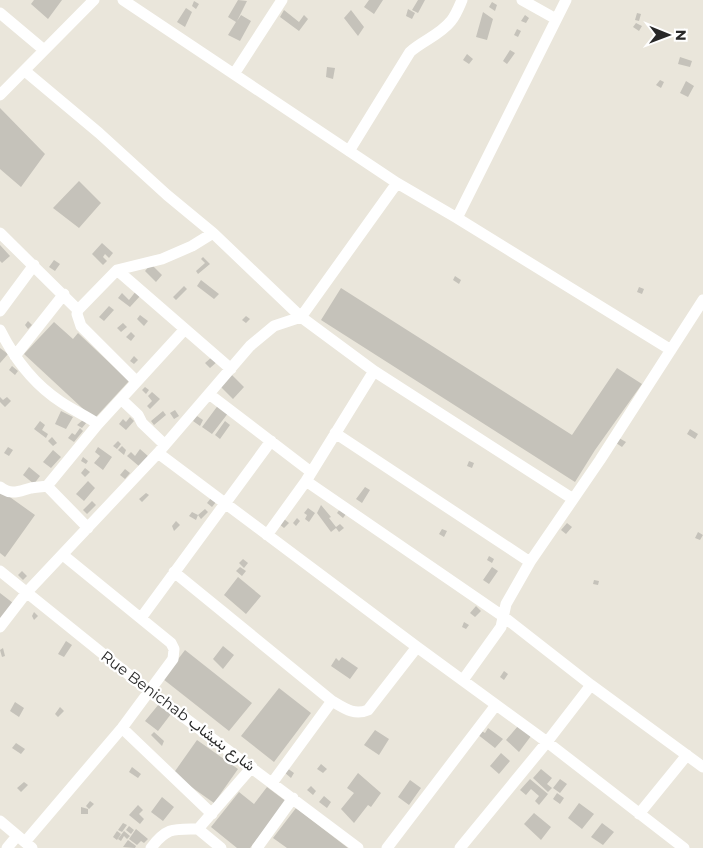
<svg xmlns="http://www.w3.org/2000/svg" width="703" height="848" font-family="Montserrat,Vazirmatn,sans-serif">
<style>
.building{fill:#c5c2ba}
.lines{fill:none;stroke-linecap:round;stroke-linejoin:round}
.minor{stroke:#fff;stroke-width:11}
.labels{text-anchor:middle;stroke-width:4.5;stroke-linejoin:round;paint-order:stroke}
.street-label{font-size:15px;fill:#282828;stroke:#fff}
</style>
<rect width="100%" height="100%" fill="#eae6db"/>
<path class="building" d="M34,0H62L48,19L31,4Z
M238,0L247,1L237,21L241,15L251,21L240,41L228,35L236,22L228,17Z
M369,0H383L374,14L364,7Z
M418,0H425L418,13L412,10Z
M194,1L199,4L196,9L192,6Z
M492,2L497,5L495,11L489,7Z
M186,8L192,12L185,27L177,22Z
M408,9L415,13L412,19L406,16Z
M284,10L299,22L304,15L308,19L299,31L280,17Z
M351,10L364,27L358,36L344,18Z
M483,12L493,19L487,40L476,37Z
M637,13L641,14L639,21L635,20Z
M525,15L529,18L526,23L521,21Z
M636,23L642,26L639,31L633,27Z
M517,29L521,31L518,37L514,35Z
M510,50L515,53L507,64L503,61Z
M467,54L473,59L469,64L463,60Z
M680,57L692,61L690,67L678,64Z
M327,67L335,68L333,79L326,77Z
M660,80L664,82L661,88L656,85Z
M686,81L694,86L688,97L680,93Z
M0,108L45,154L21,187L0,169Z
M79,181L101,203L79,228L53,208Z
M102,243L113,253L109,258L105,254L103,257L107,261L103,265L92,254Z
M0,245L10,256L2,263L0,261Z
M203,257L210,264L198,274L196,271L205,263L201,259Z
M54,260L60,264L55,271L49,267Z
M151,264L162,275L156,282L145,271Z
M455,276L461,280L459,284L453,280Z
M201,280L219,294L214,299L197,286Z
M184,286L187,289L176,300L173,297Z
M639,287L644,289L642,294L637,292Z
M341,288L572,435L617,368L642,384L595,450L575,482L321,320Z
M136,291L141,295L130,307L118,298L122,293L129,300Z
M109,306L114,310L104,321L99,317Z
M140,315L148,321L144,326L137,319Z
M246,316L250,319L246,323L242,320Z
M28,321L32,325L28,329L25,325Z
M54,322L73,339L78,333L129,381L94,419L24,354Z
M123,323L127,327L121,332L117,328Z
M131,332L135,336L131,341L126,337Z
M0,348L8,354L0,363Z
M134,356L138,360L134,364L130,361Z
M213,356L218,361L210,368L205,363Z
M12,366L18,371L15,375L9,370Z
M230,373L244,387L233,399L219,385Z
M145,387L149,390L146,394L142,390Z
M152,392L160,399L150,409L147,406L152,401L148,396Z
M0,397L3,400L7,397L11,401L5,407L0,402Z
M219,404L229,412L212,434L202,427Z
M175,410L179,416L174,419L170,413Z
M61,411L73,417L66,429L55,424Z
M163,411L166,415L154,425L151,421Z
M197,416L203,420L200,426L193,421Z
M130,417L134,421L126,430L119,424L123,419L126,422Z
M84,419L87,422L82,428L77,425Z
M40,421L45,425L42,430L48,434L46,438L34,429Z
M225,421L230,425L220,439L215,435Z
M80,428L83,431L74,442L68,438L72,433L75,435Z
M690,429L698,434L695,439L687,434Z
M52,437L57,443L53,446L48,441Z
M619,438L626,442L622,447L616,443Z
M118,441L121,444L117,449L113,446Z
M122,446L126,450L124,455L118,450Z
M8,447L13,450L9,456L4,453Z
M98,447L112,457L103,470L94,463L100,456L95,452Z
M140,449L149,457L140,467L127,456L131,452L135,456Z
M53,450L61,457L51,468L43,462Z
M83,457L88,461L86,464L81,461Z
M469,461L474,463L472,468L467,466Z
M29,467L40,476L34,484L23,475Z
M85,468L90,472L85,477L81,473Z
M125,469L130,473L125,479L120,475Z
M88,481L95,488L84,501L76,494Z
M365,487L370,490L362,503L356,499Z
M0,490L35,515L5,557L0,553Z
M146,493L149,495L142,502L139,499Z
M215,493L220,497L212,507L207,503Z
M92,501L96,505L87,514L83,510Z
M321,505L331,517L329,518L336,527L340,524L344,528L339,532L336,528L331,532L317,513Z
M308,508L315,513L309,522L305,519L307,515L304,513Z
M205,509L208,512L201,519L198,515L196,520L189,516L192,512L198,515Z
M340,509L346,514L343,518L337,513Z
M297,518L300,521L296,526L293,523Z
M284,519L289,523L284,528L279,524Z
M176,521L180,525L174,531L172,526Z
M567,523L572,527L566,534L561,530Z
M442,529L447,531L444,537L439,534Z
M698,532L703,535L700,540L695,538Z
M489,556L494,559L492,563L487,560Z
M243,559L248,563L244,568L239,563Z
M240,567L246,571L242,576L236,571Z
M492,567L498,571L489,584L483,580Z
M22,571L27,576L23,580L18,575Z
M238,577L261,596L246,614L224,595Z
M594,580L599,581L598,585L593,584Z
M0,593L13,603L0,620Z
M476,606L481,611L475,617L470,613Z
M34,612L38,616L34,620L32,616Z
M464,622L469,625L466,629L462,627Z
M66,641L72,645L64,657L58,654Z
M223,646L234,655L223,669L213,659Z
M3,648L5,656L2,657L0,650Z
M185,650L252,703L229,731L163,679Z
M342,657L358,668L350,679L331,666L336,658L339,661Z
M504,671L508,674L504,680L500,677Z
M279,688L311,713L274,762L241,736Z
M15,702L24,708L19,717L10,711Z
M159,704L171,714L158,731L145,721Z
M60,707L64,711L58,717L55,714Z
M518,726L531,736L519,752L506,740Z
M488,728L503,739L495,748L477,734L480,730L485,733Z
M375,730L389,739L379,755L364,745Z
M154,732L164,741L162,746L151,735Z
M197,740L238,769L214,803L173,774Z
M16,743L25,749L21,754L12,748Z
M501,753L510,761L499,774L490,766Z
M321,764L327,769L323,773L317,769Z
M132,767L141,774L138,778L129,772Z
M287,768L294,773L291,778L284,772Z
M541,769L552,778L547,784L552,788L548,792L533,778Z
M358,773L381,793L371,807L368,805L354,823L341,809L354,793L347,788Z
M530,779L548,794L539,805L535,801L539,796L531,789L526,795L520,790Z
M560,779L567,784L560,793L553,788Z
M410,780L421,788L409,805L398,797Z
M24,782L28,785L21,792L17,788Z
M311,786L316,791L313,795L307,790Z
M267,787L287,802L250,848H237L211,827L239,792L254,804Z
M557,793L564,798L560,804L553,799Z
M324,796L331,802L327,808L319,802Z
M162,797L174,807L163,821L151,812Z
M90,801L94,804L89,809L86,806Z
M579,803L594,814L582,829L568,818Z
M138,805L143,810L139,814L144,819L140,824L129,815Z
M81,807L88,809V814H81Z
M296,808L348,848H287L273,838Z
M534,813L551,827L541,840L524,824Z
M123,823L127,825L122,832L118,830Z
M602,823L614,832L603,845L591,837Z
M129,826L134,830L131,834L126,830Z
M136,829L148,839L144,843L141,841L137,845L129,839Z
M117,831L121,834L117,840L113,837Z
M124,831L130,836L127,839L124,836L121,841L118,839Z
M128,840L136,846L135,848L123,847Z"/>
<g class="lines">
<path class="minor" d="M123,0L397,183L457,218L671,350
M522,0L556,19
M0,13L44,50
M25,71L99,133L167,195L213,233L301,317L374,371
M234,74L282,0
M0,95L94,0
M349,151L410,52C422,41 440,35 451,21C456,15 459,7 462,0
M457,218L566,0
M0,233L78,310L117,270L162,259L192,246L213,233
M117,270L231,369
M78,310L77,314L81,326L136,381
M0,311L34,265
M0,330C14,358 35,385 61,402C73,410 86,416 98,424
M15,356L64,294
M209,394L311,472
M121,399L138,415L142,423L165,445
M335,433L530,562
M158,453L417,647L547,742L684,848
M306,481L504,617L591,685L703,767
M0,487C12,496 19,491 31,488C36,487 42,487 47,486
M88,528L47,486L98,424L185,329
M267,535L306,481L374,371L573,499
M0,571L149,691L358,848
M174,572L332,701C344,708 354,716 368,710L417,647
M141,618L271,441
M0,627L27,592L158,453L250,346L274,326L301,317L397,183
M463,680L501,627L506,604L530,562L600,460L703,300
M122,728L212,814
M272,783L332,701
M639,814L687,755
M0,821L32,848
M198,829L221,848
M25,842L122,728L173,659L174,649L171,643L63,555
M7,848L17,836
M151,848C167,827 174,829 198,829L252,767
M257,848L293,798
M387,848L496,705
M460,848L547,742L591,685"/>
</g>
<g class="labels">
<g class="street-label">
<text transform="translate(178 711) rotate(37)" y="5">Rue Benichab شارع بنيشاب</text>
</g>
</g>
<g transform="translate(668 35) rotate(91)" stroke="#ffffff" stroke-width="4" paint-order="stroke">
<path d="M0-4L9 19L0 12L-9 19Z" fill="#282828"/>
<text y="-8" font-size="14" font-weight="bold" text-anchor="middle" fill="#282828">N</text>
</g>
</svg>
